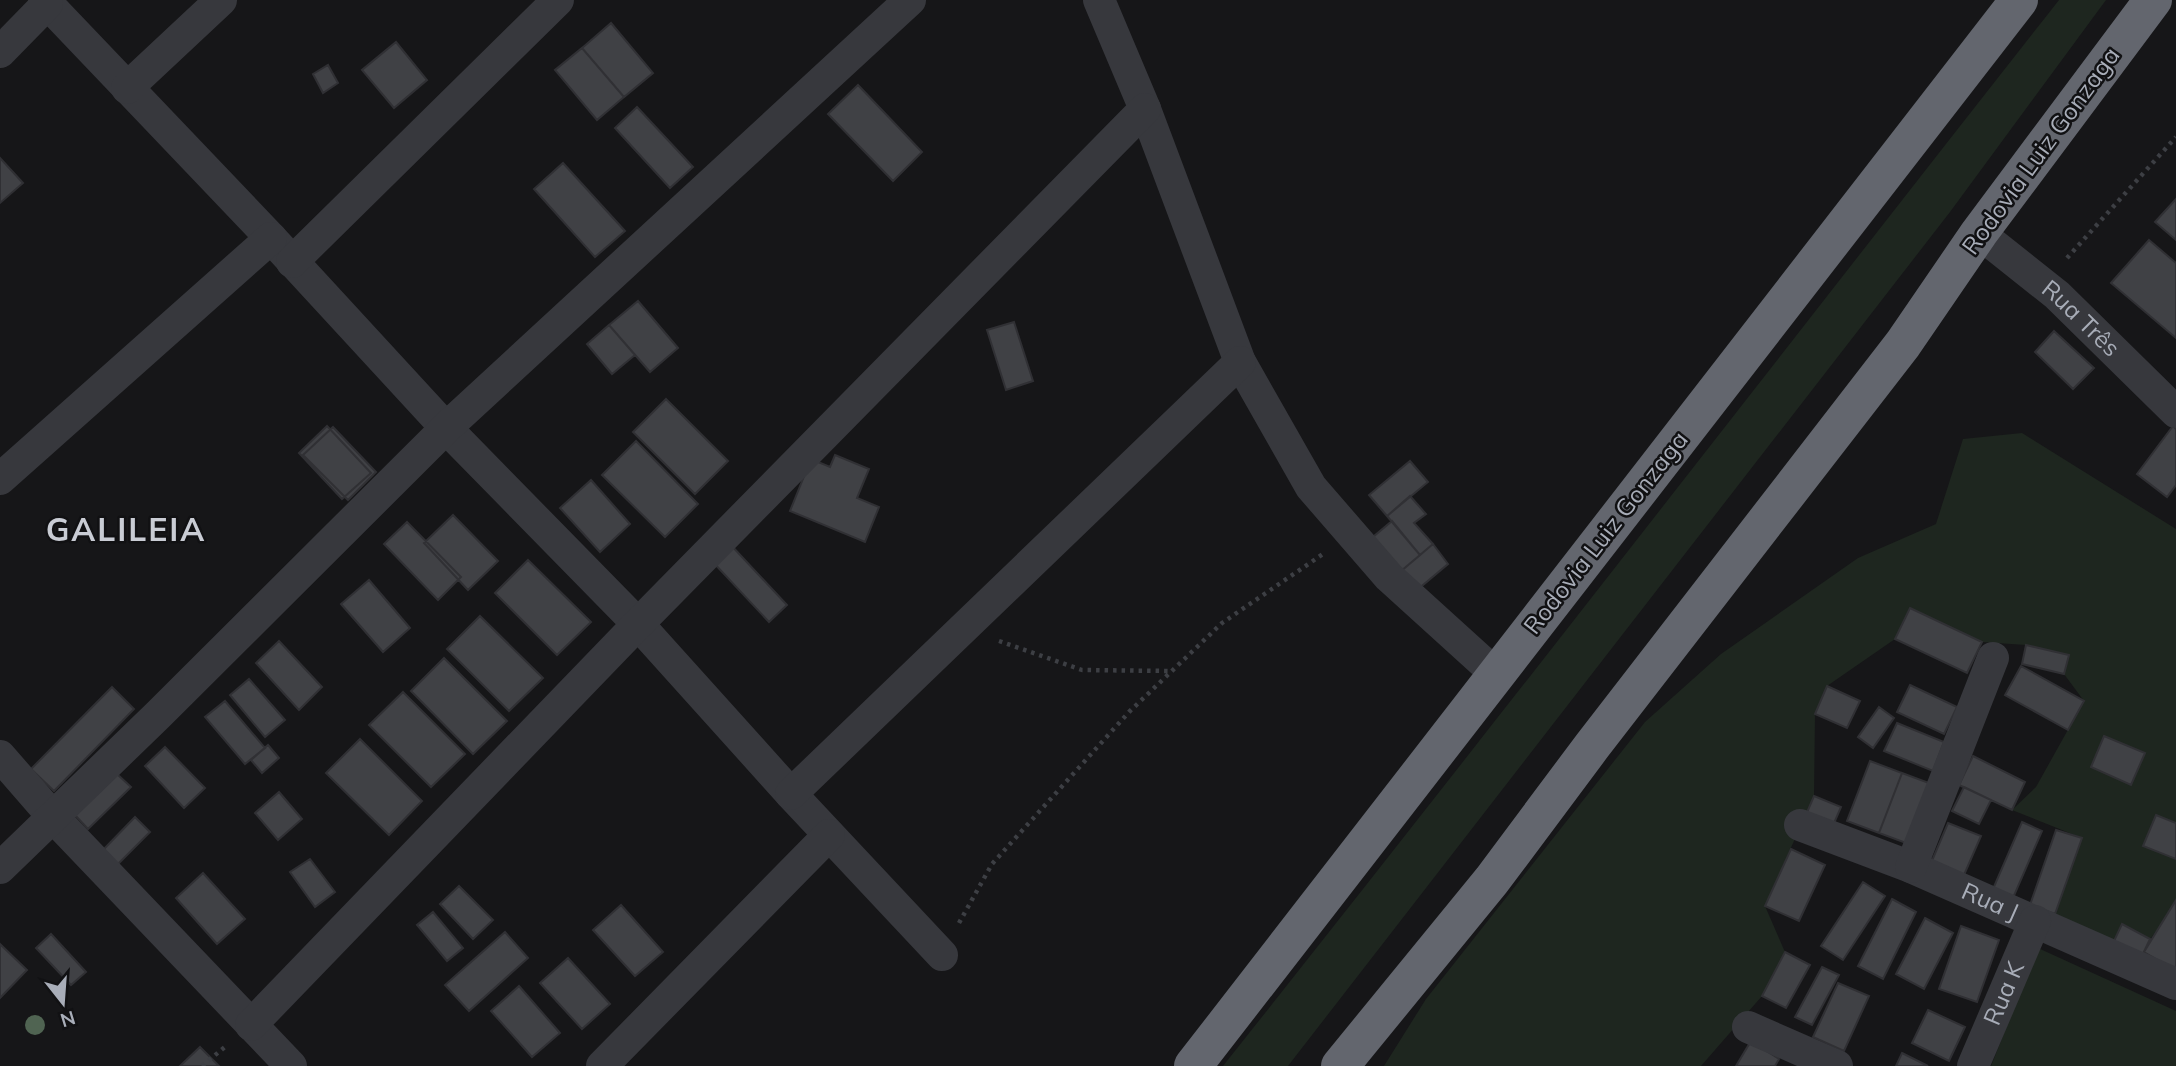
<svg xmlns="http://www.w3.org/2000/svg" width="2176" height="1066" font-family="Mulish,sans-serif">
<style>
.green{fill:#1e261f}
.building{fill:#404145;stroke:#303034;stroke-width:2}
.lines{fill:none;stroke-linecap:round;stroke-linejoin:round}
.path{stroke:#3d3f44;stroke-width:4.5;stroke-dasharray:3.5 5;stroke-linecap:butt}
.street{stroke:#37383d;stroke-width:32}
.highway{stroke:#63666e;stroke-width:38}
.tree{fill:#506452}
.labels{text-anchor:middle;stroke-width:5;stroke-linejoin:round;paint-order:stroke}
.street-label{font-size:24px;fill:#a8adb8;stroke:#111113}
.district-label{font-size:32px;font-weight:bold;letter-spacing:2px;fill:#c9ccd4;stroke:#111113}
</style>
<rect width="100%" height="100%" fill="#161618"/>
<path class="green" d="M2059,0H2106L1950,212L1288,1066H1223C1504,712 1780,355 2059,0Z
M2022,433L2176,529V906L2150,939L2123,925L2114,941L2055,914L2082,838L2012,810L2036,787L2084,701L2064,674L2069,655L2026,645L1982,642L1910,608L1895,639L1827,686L1815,714L1814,796L1765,906L1785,952L1762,996L1701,1066H1384L1426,999L1645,722L1721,654L1858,558L1936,524L1963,439Z
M2038,948L2176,1011V1066H1991Z"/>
<path class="building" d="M611,23L653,73L624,97L582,48Z
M396,42L427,80L394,108L362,70Z
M582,48L624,97L597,120L555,70Z
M328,65L338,83L323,93L313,74Z
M858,85L922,152L893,181L828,114Z
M637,107L693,167L670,188L615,128Z
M0,158L23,183L0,203Z
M563,163L625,231L595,257L534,189Z
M2176,199V240L2155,222Z
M2149,240L2176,263V338L2111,283Z
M638,301L678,348L650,372L609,325Z
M1014,322L1033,381L1006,390L987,330Z
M609,325L635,355L612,374L587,344Z
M2054,331L2094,368L2073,389L2035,352Z
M666,399L728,461L695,494L633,432Z
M327,426L371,473L342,499L299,453Z
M2173,426L2176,429V485L2167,497L2137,474Z
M333,427L376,472L348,500L303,455Z
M636,441L698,504L665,537L602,475Z
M835,455L869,469L857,498L879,507L865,542L790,511L811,459L830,467Z
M1410,461L1428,482L1387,516L1369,495Z
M591,480L630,524L600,552L560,508Z
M1410,496L1426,514L1414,523L1433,544L1420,555L1387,516Z
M453,515L498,561L468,590L424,543Z
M1392,521L1420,555L1401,571L1373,537Z
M407,522L461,577L438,600L384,544Z
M729,543L787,605L769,622L711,560Z
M1433,544L1448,564L1417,590L1401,571Z
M528,560L591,622L557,655L495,593Z
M369,580L410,628L383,652L341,604Z
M1910,608L1982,642L1967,673L1895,639Z
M480,616L543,678L509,711L447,649Z
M279,641L322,687L299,710L256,663Z
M2026,645L2069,655L2064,674L2022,664Z
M444,658L507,721L473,754L411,691Z
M2021,666L2084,701L2068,730L2005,695Z
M249,679L285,720L265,737L230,695Z
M1910,685L1957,707L1944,734L1897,712Z
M1827,686L1860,701L1847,728L1815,714Z
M112,687L134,709L54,791L31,769Z
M403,692L465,754L431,787L369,725Z
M225,701L265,748L245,764L205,717Z
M1879,707L1894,718L1873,748L1858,737Z
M1897,723L1944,742L1933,771L1884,751Z
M2104,736L2145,753L2131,785L2091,767Z
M360,739L422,801L389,835L326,773Z
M268,745L279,758L262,773L251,760Z
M165,747L205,788L184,808L145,766Z
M1973,756L2025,782L2012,810L1959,785Z
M1870,761L1902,773L1879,833L1847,821Z
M1902,773L1929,783L1906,843L1879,833Z
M117,774L131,787L88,829L75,815Z
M1964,787L1991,800L1979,824L1952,811Z
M279,792L302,819L278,840L255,813Z
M1814,796L1841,807L1832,828L1805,817Z
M2156,815L2176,823V859L2143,846Z
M135,817L150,832L117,865L102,851Z
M2022,822L2042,831L2013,898L1993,889Z
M1948,823L1981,836L1964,875L1931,863Z
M2056,830L2082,838L2055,914L2030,905Z
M1791,849L1825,865L1799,921L1765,906Z
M310,859L335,892L315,907L290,872Z
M203,873L245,919L217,944L176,898Z
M1863,882L1885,896L1843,960L1821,946Z
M459,886L493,920L473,939L440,904Z
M1892,899L1916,912L1883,979L1858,966Z
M2176,900V971L2144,952Z
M621,905L663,952L635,976L593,930Z
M433,912L463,948L447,961L417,925Z
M1925,918L1953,933L1924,989L1896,974Z
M2122,924L2150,939L2142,956L2114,941Z
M1961,926L1999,940L1977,1002L1939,989Z
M505,932L528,958L469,1011L445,985Z
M51,934L86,972L71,985L36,948Z
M0,944L27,970L0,998Z
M1785,952L1810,965L1786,1008L1762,996Z
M568,958L610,1004L582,1029L540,983Z
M1822,967L1839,975L1812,1025L1795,1017Z
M1838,983L1869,996L1844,1051L1813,1037Z
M519,986L560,1033L532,1057L491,1011Z
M1928,1010L1965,1027L1949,1061L1912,1043Z
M1751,1041L1779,1059L1775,1066H1736Z
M200,1047L219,1066H180Z
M1902,1053L1928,1066H1896Z"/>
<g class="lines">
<path class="path" d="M2067,258L2176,137
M999,641L1082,670L1171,671
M959,923L992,864L1129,712L1222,623L1323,554
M202,1066L226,1046"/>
<g class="street">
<path d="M44,0L271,238L446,428L638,624L791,794L942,955"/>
<path d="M1099,0L1145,109L1240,362L1311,487L1389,577L1497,675"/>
<path d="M0,52L47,4"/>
<path d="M127,88L221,0"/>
<path id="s1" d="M1979,233L2057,295L2176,412"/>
<path d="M292,262L558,0"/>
<path d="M0,479L271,238"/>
<path d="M0,756L54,818L291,1066"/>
<path d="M791,794L1240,362"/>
<path id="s2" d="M1800,825L1911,867L2176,984"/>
<path d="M1911,867L1993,658"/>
<path d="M0,868L158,715L446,428L910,0"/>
<path d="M251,1025L638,624L1145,109"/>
<path d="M1748,1027L1837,1066"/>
<path d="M602,1066L829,835"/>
<path id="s3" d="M1973,1066L2035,921"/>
</g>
<path class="highway" d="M1193,1066L2019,0
M1340,1066L1492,880L1592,746L1903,344L1979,233L2153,0"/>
</g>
<circle class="tree" cx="35" cy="1025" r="10"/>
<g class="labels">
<g class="street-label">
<text transform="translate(2041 151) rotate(-54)" y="8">Rodovia Luiz Gonzaga</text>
<text dy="8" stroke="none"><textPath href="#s1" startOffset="133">Rua Três</textPath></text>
<text transform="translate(1606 533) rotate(-52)" y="8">Rodovia Luiz Gonzaga</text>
<text dy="8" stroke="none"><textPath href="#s2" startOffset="205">Rua J</textPath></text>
<text dy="8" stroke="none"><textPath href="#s3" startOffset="79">Rua K</textPath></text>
</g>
<g class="district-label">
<text x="126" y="541">GALILEIA</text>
</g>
</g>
<g transform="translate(63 1003) rotate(163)" stroke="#111113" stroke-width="5" paint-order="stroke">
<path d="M0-5L12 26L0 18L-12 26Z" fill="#a8adb8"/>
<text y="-10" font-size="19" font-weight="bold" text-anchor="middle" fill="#a8adb8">N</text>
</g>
</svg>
